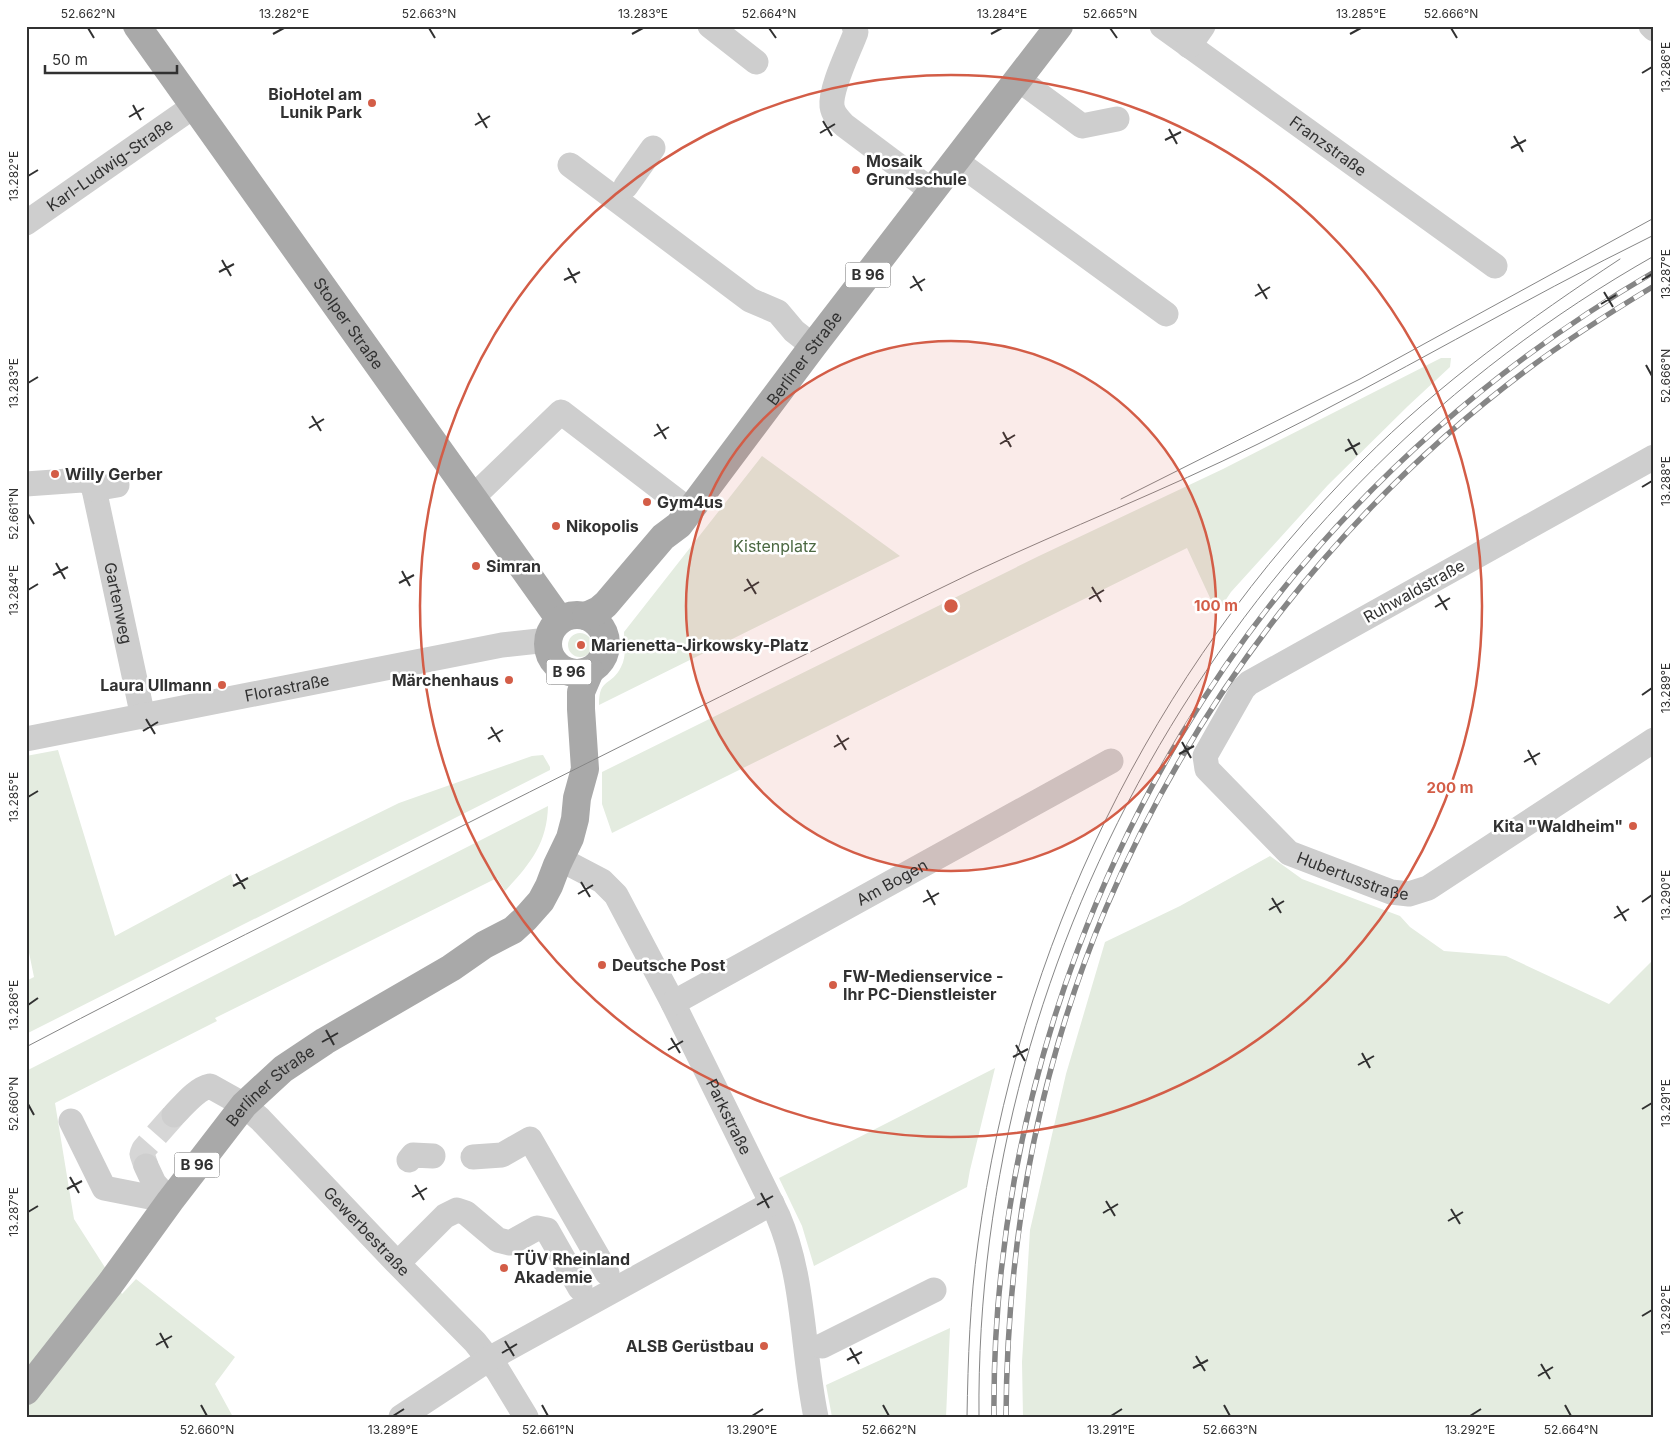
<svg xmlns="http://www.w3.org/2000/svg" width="1680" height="1443" font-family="Inter,sans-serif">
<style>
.green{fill:#e4ece0}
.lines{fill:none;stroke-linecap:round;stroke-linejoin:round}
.minor-tunnel{stroke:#d6d6d6;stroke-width:25;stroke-dasharray:25 12;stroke-linecap:butt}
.minor{stroke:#cecece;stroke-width:25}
.major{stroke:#a9a9a9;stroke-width:28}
.tram{stroke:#868686;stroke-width:1}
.rail-casing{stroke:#868686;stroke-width:5.5}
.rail{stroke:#fff;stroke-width:4;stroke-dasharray:11;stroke-linecap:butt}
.ticks{fill:none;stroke:#313131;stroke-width:2}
.ring{fill:none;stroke:#d35d47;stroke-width:2.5}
.poi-dot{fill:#d35d47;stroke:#fff;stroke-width:2}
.labels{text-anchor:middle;stroke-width:5;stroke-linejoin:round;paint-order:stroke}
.shield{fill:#fff;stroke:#6f6f6f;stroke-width:1}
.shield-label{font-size:15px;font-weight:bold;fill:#313131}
.poi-label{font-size:16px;font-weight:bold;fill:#313131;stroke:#fff;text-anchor:start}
.street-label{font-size:16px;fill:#313131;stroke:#fff}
.park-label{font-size:16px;fill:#4b6842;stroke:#fff}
.centre{fill:#d35d47;stroke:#fff;stroke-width:2.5}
.ring-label{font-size:15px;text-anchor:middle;font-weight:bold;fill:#d35d47;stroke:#fff;stroke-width:5;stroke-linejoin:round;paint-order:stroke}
.neatline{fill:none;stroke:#313131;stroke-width:2}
.ticks-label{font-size:12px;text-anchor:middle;fill:#313131}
</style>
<rect width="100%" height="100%" fill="#fff"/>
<path class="green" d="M1441,358H1451L1450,367L1408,406L1328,485L1231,592L1217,613L1187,548L612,833L602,804V772L1039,556L1223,469Z
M762,456L900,556L599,705C599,677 611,687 621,667C627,655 624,645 624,632Z
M568 645a12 12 0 1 1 24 0a12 12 0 1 1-24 0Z
M58,750L115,936L231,874L234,884L399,803L532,756L543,755L550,767V770L26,1034V981L34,977L26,938V756Z
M548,806C547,844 530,864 505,891L497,878L215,1018L217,1021L55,1103L74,1219L122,1294L136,1279L235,1357L215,1384L233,1417H26V1071Z
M1270,856L1302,879L1400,916L1410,927L1444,951L1506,956L1609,1004L1654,959V1417H1023L1022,1362L1030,1230L1066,1074L1105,942L1180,906Z
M995,1068L970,1170L967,1187L814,1266L802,1226L779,1178Z
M950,1328L946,1417H832L826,1385Z"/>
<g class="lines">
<path class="minor-tunnel" d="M146,1166L142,1154L144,1149L174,1115"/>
<g class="minor">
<path d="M710,26L756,62"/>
<path d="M854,26L856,32C850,49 830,88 832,106C833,114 838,119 844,125L932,191"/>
<path id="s1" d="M1162,26L1495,266"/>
<path d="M1651,26L1654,29"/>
<path d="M1189,46L1203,26"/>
<path d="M1018,79L1082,126L1117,119"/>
<path d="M956,161L1166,314"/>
<path d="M570,165L750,300L778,312L794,331L813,346"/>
<path d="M626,186L653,148"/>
<path id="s2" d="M26,223L194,106"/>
<path id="s3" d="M1654,457L1249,683L1243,689L1205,756L1207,769L1289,853L1391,892L1409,894L1428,888L1654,740"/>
<path id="s4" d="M26,484L82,480L91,483L94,489L143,717"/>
<path d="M94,489L117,485"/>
<path d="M473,497L561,412L690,511"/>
<path id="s5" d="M26,739L502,645L548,640"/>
<path id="s6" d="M560,859L602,881L616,895L673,1003L778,1216C805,1279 802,1350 816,1417"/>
<path id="s7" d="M673,1003L1111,761"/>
<path id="s8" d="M174,1115C184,1105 196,1089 210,1086L244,1105L260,1119L398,1264L475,1342L498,1371L526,1417"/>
<path d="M71,1121L104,1188L170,1201"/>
<path d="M473,1157L502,1155L530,1139L607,1273"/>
<path d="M409,1160L413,1155L433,1156"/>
<path d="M146,1166L154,1183L170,1201"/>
<path d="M406,1255L445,1216L457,1210L466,1213L498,1240L510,1243L537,1228L547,1230L580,1288"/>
<path d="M822,1346L934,1290"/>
<path d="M401,1417L489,1359L772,1203"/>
</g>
<g class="major">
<path id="s9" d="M137,26L560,620"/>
<circle cx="577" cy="644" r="29"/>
<path id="s10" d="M586,616L599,610L606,604L663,537L679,525L813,346L1059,26"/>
<path id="s11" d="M26,1391L110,1284L170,1201L244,1105L283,1069L325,1041L451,968L484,945L513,930L525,919L541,901L549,886L557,865L570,838L575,819L577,798L585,769L581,709V692L590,671"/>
</g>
<path class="tram" d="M1121,499L1360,379L1654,218
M26,1047C172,970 319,898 466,824C635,739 804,654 974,572C1068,528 1165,490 1258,444C1391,378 1520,301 1654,235
M967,1417C968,1359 970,1300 978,1243C1018,946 1150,673 1362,461C1440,383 1529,319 1620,259
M979,1417C974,940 1240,490 1654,256"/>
<defs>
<path id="rail" d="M994,1417C991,1100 1111,780 1321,544C1417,436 1529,345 1654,272
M1006,1417C1007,1243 1038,1069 1106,908C1196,696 1343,507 1528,369C1568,339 1611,312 1654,286"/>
</defs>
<use href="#rail" class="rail-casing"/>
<use href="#rail" class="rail"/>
</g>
<path class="ticks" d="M88,28L94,38M429,28L435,38M769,28L776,38M1110,28L1117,38M1451,28L1457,38M273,34L284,28M632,34L643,28M991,34L1002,28M1350,34L1361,28M1642,73L1652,67M133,105L141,120M478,113L487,128M129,117L144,108M823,121L832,136M475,125L490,116M1169,129L1177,144M820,133L835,124M1514,136L1523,152M1165,140L1181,132M1511,148L1526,140M28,176L38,170M222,260L231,276M568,268L576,283M219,272L234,264M913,276L922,291M564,280L580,272M1642,280L1652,274M1258,284L1267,299M910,288L925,279M1604,292L1613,307M1255,296L1270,287M1601,304L1616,295M1646,365L1652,376M28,383L38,377M312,416L321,431M657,424L666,439M309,428L324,419M1003,432L1011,447M654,436L669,427M1348,439L1357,455M1000,444L1015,435M1345,451L1360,443M1642,487L1652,481M28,514L34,524M56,563L65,579M402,571L410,586M53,575L68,567M747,579L756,594M399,583L414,575M1092,587L1101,602M28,590L38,584M744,591L759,582M1438,595L1447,610M1089,599L1104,590M1435,607L1450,598M1642,695L1652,688M146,719L155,734M491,727L500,742M143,731L158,722M837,735L846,750M488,739L503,730M1182,742L1191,758M834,747L849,738M1528,750L1536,765M1179,754L1194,746M1524,762L1540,753M28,797L38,791M236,874L245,889M581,882L590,897M233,886L248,878M927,890L935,905M578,894L593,885M1272,898L1281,913M923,902L939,893M1642,902L1652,895M1617,906L1626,921M1269,910L1284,901M1614,918L1629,909M28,1005L38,998M326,1030L334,1045M671,1038L680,1053M322,1042L338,1033M1016,1045L1025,1061M668,1050L683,1041M1362,1053L1370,1068M1013,1057L1028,1049M1358,1065L1374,1056M28,1104L34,1115M1642,1109L1652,1103M70,1177L79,1193M415,1185L424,1200M67,1189L82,1181M761,1193L769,1208M412,1197L427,1188M1106,1201L1115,1216M757,1205L773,1196M1451,1209L1460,1224M28,1212L38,1206M1103,1213L1118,1204M1448,1221L1463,1212M1642,1316L1652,1310M160,1333L168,1348M505,1341L514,1356M156,1345L172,1336M850,1348L859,1364M502,1353L517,1344M1196,1356L1205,1371M847,1360L862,1352M1541,1364L1550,1379M1193,1368L1208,1360M1538,1376L1553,1367M201,1405L207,1416M542,1405L548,1416M883,1405L889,1416M1224,1405L1230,1416M1565,1405L1571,1416M393,1416L404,1409M752,1416L763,1409M1111,1416L1122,1409M1470,1416L1481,1409"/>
<circle cx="951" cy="606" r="265" fill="#d35d47" fill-opacity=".12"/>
<g class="ring">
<circle cx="951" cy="606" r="265"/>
<circle cx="951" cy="606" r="531"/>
</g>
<g class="poi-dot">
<circle cx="372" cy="103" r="5"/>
<circle cx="856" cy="170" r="5"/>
<circle cx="55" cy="474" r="5"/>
<circle cx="647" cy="502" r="5"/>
<circle cx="556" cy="526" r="5"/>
<circle cx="476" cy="566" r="5"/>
<circle cx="581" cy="645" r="5"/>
<circle cx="509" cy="680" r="5"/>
<circle cx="222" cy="685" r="5"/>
<circle cx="1633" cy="826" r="5"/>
<circle cx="602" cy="965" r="5"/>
<circle cx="833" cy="985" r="5"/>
<circle cx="504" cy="1268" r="5"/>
<circle cx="764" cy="1346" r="5"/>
</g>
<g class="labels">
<g class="shield">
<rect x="845.5" y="262.5" width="45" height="25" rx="4"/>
<rect x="546.5" y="659.5" width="45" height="25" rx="4"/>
<rect x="174.5" y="1152.5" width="45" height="25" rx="4"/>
</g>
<g class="shield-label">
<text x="868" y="280">B 96</text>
<text x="569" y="677">B 96</text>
<text x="197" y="1170">B 96</text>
</g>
<g class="poi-label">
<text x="362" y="100" text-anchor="end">BioHotel am<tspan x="362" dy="18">Lunik Park</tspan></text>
<text x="866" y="167">Mosaik<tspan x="866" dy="18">Grundschule</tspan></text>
<text x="65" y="480">Willy Gerber</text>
<text x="657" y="508">Gym4us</text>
<text x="566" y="532">Nikopolis</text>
<text x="486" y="572">Simran</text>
<text x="591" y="651">Marienetta-Jirkowsky-Platz</text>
<text x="499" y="686" text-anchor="end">Märchenhaus</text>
<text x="212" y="691" text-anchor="end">Laura Ullmann</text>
<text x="1623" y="832" text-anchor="end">Kita "Waldheim"</text>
<text x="612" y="971">Deutsche Post</text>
<text x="843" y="982">FW-Medienservice -<tspan x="843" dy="18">Ihr PC-Dienstleister</tspan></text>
<text x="514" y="1265">TÜV Rheinland<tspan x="514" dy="18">Akademie</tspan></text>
<text x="754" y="1352" text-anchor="end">ALSB Gerüstbau</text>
</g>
<g class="street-label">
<text dy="6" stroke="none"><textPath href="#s1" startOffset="205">Franzstraße</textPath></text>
<text dy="6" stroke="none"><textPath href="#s2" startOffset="102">Karl-Ludwig-Straße</textPath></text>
<text dy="6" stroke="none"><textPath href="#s9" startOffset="365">Stolper Straße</textPath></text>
<text dy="6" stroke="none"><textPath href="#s10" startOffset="340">Berliner Straße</textPath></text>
<text transform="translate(1414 591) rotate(-29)" y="6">Ruhwaldstraße</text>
<text dy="6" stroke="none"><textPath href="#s4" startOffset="189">Gartenweg</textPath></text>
<text dy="6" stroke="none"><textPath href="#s5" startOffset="266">Florastraße</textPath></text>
<text dy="6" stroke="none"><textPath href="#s3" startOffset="748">Hubertusstraße</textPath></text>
<text dy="6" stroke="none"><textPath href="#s7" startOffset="250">Am Bogen</textPath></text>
<text dy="6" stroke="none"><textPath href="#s11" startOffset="392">Berliner Straße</textPath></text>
<text dy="6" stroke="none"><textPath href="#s6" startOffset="316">Parkstraße</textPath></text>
<text dy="6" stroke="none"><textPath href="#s8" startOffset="262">Gewerbestraße</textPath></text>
</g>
<g class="park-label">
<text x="775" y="552">Kistenplatz</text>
</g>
</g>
<circle cx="951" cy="606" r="8" class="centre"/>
<g class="ring-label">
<text x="1216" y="611">100 m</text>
<text x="1450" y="793">200 m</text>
</g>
<rect width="1680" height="1443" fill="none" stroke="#ffffff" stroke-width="55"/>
<path d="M45 65v8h132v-8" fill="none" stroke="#313131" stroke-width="2.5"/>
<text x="52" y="65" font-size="15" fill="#313131" stroke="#ffffff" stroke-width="4" paint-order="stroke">50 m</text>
<rect x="28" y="28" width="1624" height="1388" class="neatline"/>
<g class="ticks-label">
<text x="88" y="18">52.662°N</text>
<text x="284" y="18">13.282°E</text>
<text x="429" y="18">52.663°N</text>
<text x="643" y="18">13.283°E</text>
<text x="769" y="18">52.664°N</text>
<text x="1002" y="18">13.284°E</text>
<text x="1110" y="18">52.665°N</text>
<text x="1361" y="18">13.285°E</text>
<text x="1451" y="18">52.666°N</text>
<text transform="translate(1666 67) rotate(-90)" y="4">13.286°E</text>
<text transform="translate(14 176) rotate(-90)" y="4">13.282°E</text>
<text transform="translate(1666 274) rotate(-90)" y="4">13.287°E</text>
<text transform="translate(1666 376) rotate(-90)" y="4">52.666°N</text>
<text transform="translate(14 383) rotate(-90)" y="4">13.283°E</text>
<text transform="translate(1666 481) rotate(-90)" y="4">13.288°E</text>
<text transform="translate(14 514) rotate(-90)" y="4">52.661°N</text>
<text transform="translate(14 590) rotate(-90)" y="4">13.284°E</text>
<text transform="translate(1666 688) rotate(-90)" y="4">13.289°E</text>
<text transform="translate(14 797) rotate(-90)" y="4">13.285°E</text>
<text transform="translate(1666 895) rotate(-90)" y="4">13.290°E</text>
<text transform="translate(14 1005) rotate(-90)" y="4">13.286°E</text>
<text transform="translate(1666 1103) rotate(-90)" y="4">13.291°E</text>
<text transform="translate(14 1104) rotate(-90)" y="4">52.660°N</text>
<text transform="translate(14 1212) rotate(-90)" y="4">13.287°E</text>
<text transform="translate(1666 1310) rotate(-90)" y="4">13.292°E</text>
<text x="207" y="1434">52.660°N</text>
<text x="393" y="1434">13.289°E</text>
<text x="548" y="1434">52.661°N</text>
<text x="752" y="1434">13.290°E</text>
<text x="889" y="1434">52.662°N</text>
<text x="1111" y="1434">13.291°E</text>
<text x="1230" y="1434">52.663°N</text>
<text x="1470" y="1434">13.292°E</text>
<text x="1571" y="1434">52.664°N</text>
</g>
</svg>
